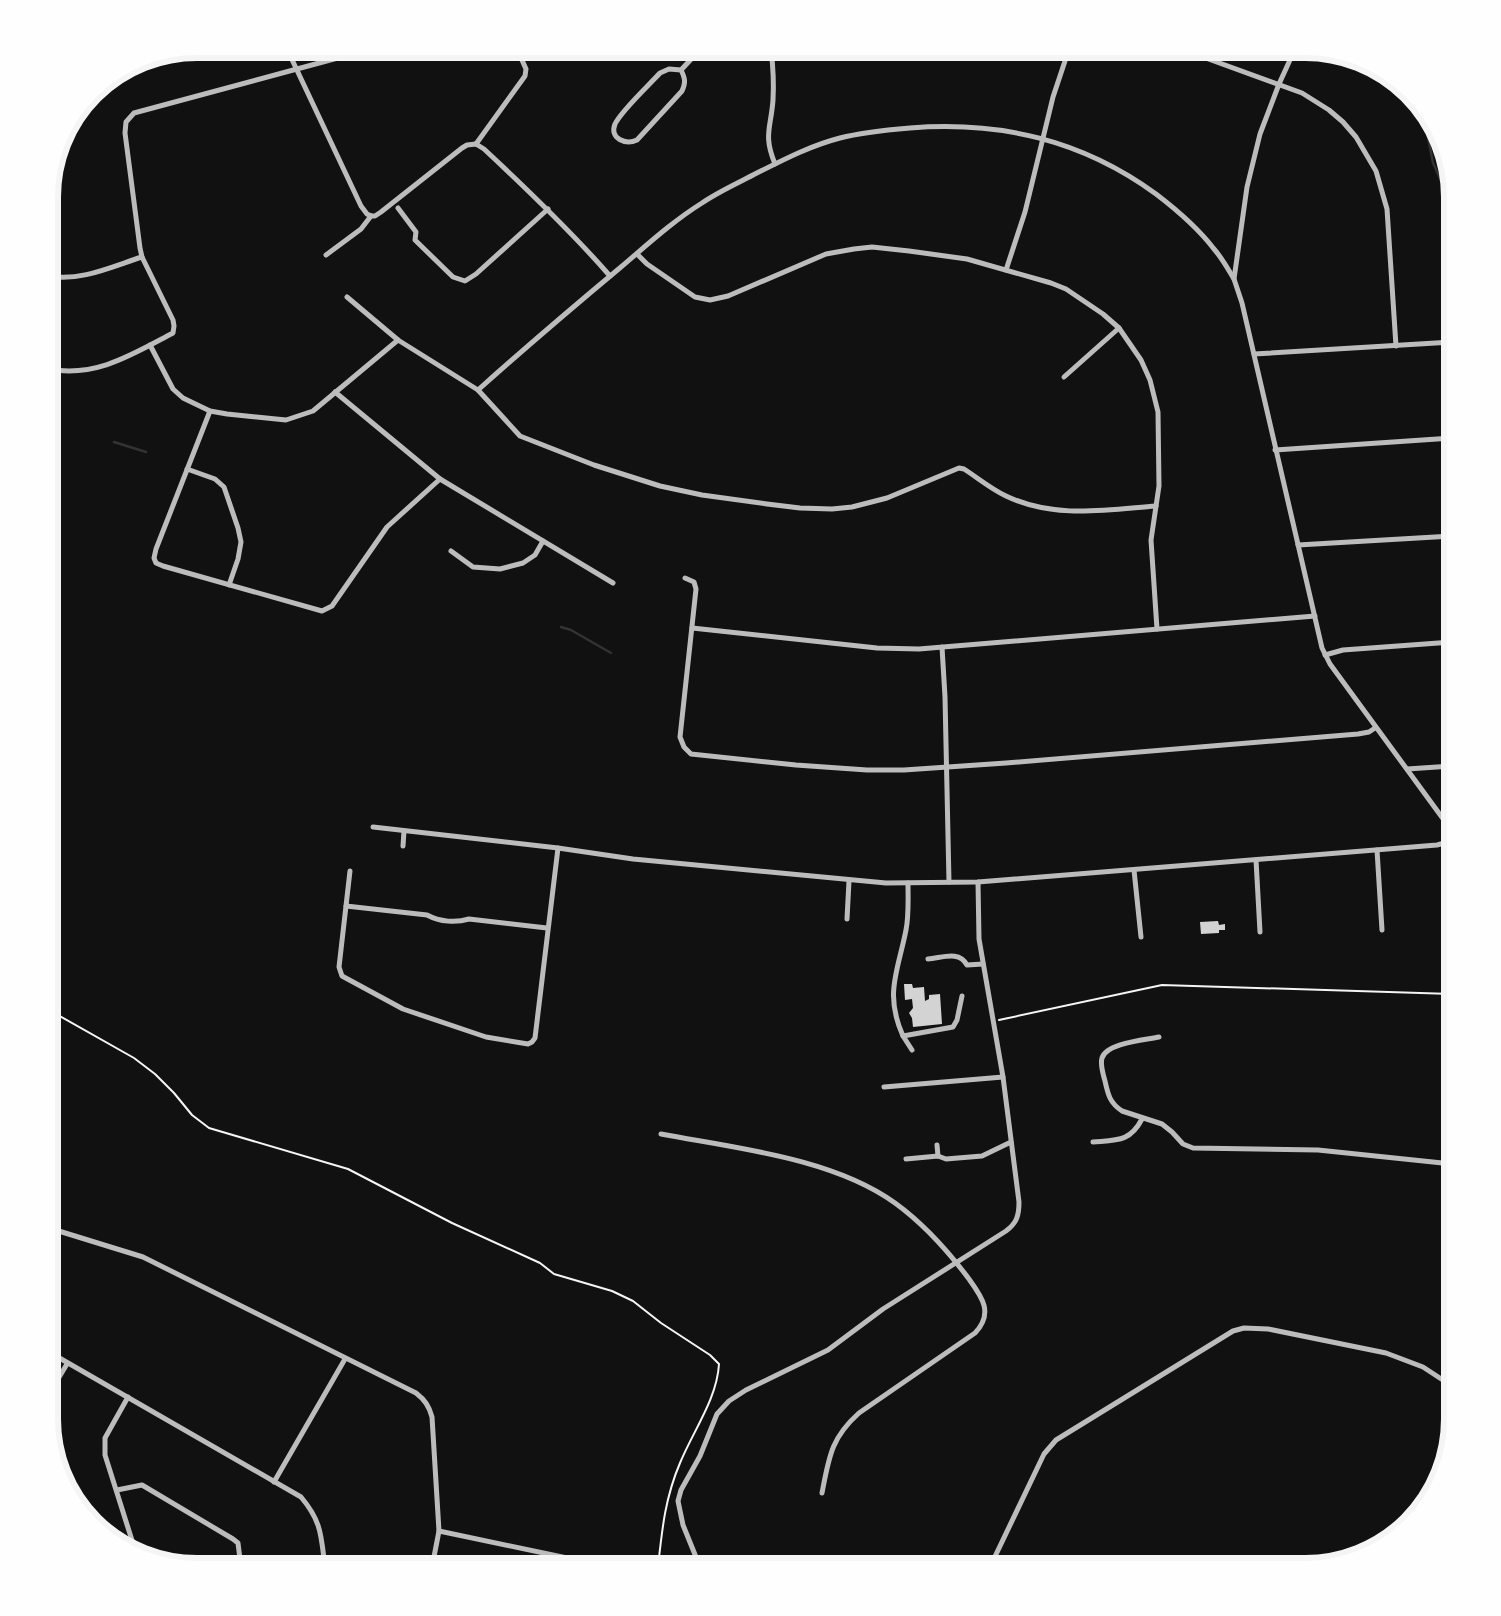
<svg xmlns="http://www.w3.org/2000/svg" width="1501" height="1616" font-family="Ubuntu,sans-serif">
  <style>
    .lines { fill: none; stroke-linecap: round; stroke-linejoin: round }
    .stream { stroke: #333; stroke-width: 2.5 }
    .building { fill: #d3d3d3 }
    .path { stroke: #f5f5f5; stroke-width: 2 }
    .minor { stroke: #bcbcbc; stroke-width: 5 }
    .rim { fill: none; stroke: #f5f5f5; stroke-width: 6 }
  </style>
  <rect width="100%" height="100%" fill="#111"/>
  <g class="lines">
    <!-- stream -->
    <g class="stream">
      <path d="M1405,93L1427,132L1433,163L1452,205"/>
      <path d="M1452,250L1451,255L1452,256"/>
      <path d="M49,435L59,436"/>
      <path d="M114,442L146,452"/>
      <path d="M561,627L571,630L611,653"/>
    </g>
  </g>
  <!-- building -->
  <g class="building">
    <path d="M1218,921L1219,925L1225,924V930H1219V933L1201,934L1200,922Z"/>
    <path d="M904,984H912L913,988L924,987L925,1001L929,999V995L940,994L942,1024L913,1027L912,1018L909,1013L913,1008L912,999L905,1000Z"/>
  </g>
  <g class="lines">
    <!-- path -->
    <g class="path">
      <path d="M49,1010L134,1058L155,1074L174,1093L192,1115L209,1128L348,1169L452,1223L540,1263L554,1274L612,1291L633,1301L661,1323L710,1355L719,1364C717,1399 693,1431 680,1463C665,1498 662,1530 658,1567"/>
      <path d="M999,1020L1162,985L1452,994"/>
    </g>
    <!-- minor -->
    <g class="minor">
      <path d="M287,49L361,206L367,214L371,216"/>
      <path d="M771,49C773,66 774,83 773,100C771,128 763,135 775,164"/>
      <path d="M1181,49L1302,93L1329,110L1343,122L1356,137L1376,171L1387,209L1396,346"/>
      <path d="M1295,49L1279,84L1260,134L1247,187L1234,279L1242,303L1322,648L1330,664L1452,831"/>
      <path d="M669,69L681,70C685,78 686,82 682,91L637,140C626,145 609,139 615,124C621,111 649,85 660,73Z"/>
      <path d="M681,70L695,55L698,49"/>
      <path d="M476,144L484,149C528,190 571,231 610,276"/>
      <path d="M476,144L525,76L526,69L517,49"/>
      <path d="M398,208L416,232L415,240L453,277L465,281L476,274L548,209"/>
      <path d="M371,216H375L381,212L462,148L467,145L476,144"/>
      <path d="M637,254L647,264L695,297L710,300L728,296L826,254L854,249L872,247L909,251L967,259L1051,283L1066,289L1103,314L1119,328L1141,360L1150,380L1158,412L1159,486L1151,540L1157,629"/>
      <path d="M326,255L361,229L371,216"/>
      <path d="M1006,270L1025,212L1053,97L1069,49"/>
      <path d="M49,276C80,282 113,266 142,257"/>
      <path d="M347,297L398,340L478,390L520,436L594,465L660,486L702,495L767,504L800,508L832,509L852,507L887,498L959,468L964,469C978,478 991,489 1006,496C1054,519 1105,510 1156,506"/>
      <path d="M150,345L173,389L183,398L210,411L227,414L286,420L313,411L398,340"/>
      <path d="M1254,354L1452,342"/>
      <path d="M49,369C96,378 133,354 173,333L174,326L173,320L142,257L140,248L125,133L126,122L134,113L371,49"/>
      <path d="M1064,377L1119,328"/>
      <path d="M478,390C525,348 573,307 621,267C647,245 673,221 702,203C718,192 736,184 753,175C781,161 809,146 840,138C863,132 886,130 910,128C1001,121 1082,140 1156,194C1177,210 1198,228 1214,249C1222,258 1228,269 1234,279"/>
      <path d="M335,392L440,479L613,583"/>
      <path d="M210,411L156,549L154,558L156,563L163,566L322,611L332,606L387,527L440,479"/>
      <path d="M1275,450L1452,438"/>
      <path d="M187,469L215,479L224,487L238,528L241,542L238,559L229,585"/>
      <path d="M1298,545L1452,536"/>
      <path d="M451,551L473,567L500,569L523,563L535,555L543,541"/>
      <path d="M685,578L694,582L696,589L680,737L684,747L691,754L796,765L867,770H904L1006,763L1358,734L1369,732L1375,728"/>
      <path d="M692,628L877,648L919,649L1315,616"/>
      <path d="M942,647L945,697L949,882"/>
      <path d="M1325,655L1343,650L1452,642"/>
      <path d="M1407,769L1452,766"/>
      <path d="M373,827L558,848L633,859L886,883L978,882L1437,845L1452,841"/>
      <path d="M403,846L404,831"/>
      <path d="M1377,850L1382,930"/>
      <path d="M1256,860L1260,932"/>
      <path d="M1134,870L1141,937"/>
      <path d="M350,871L339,967L342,976L403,1009L486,1037L528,1044L532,1042L535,1038L558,848"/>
      <path d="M908,883C908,898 909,915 906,930C898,971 884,994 903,1036L953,1027L957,1020L962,996"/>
      <path d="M346,906L427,915C440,922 456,923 469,919L547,928"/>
      <path d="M847,919L849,881"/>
      <path d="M928,959C942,958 959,950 967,965L983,964"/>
      <path d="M903,1036L912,1050"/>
      <path d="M1159,1037C1145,1040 1106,1043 1102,1058C1100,1065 1103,1074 1105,1081C1108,1095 1110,1103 1122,1111L1162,1124L1172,1132L1183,1144L1193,1148L1318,1150L1452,1164"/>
      <path d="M884,1087L1003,1077"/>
      <path d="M661,1134C735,1148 833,1158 895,1203C924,1224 948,1251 969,1279C982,1297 994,1313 975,1333L859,1413C831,1438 829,1457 822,1493"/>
      <path d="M1093,1142C1117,1140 1130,1142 1142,1119"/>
      <path d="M937,1145L938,1156"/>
      <path d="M906,1159L938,1156L946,1159L982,1156L1011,1142"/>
      <path d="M49,1228L143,1257L416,1393C425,1400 429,1406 432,1417L439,1531L432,1567"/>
      <path d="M49,1352L301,1497C322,1522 321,1536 325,1567"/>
      <path d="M49,1394L67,1364"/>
      <path d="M128,1397L105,1438V1455L136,1553"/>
      <path d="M274,1482L345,1359"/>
      <path d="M117,1490L142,1485L233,1539L238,1543L241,1567"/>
      <path d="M439,1531L610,1567"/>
      <path d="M276,1567L324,1561"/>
      <path d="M691,1567L700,1565"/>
      <path d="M700,1567L683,1525L678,1501L681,1490L700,1456L717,1414L729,1401L746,1390L828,1350L883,1309L1006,1231C1017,1223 1019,1215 1019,1202L1003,1077L979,939L978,882"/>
      <path d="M990,1567L1044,1454L1056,1440L1233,1331L1244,1328L1268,1329L1386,1353L1423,1367L1452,1386"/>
    </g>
  </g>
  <!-- crop -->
  <path d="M0 0H1501V1616H0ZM197 58H1305A139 139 0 0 1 1444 197V1419A139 139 0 0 1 1305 1558H197A139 139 0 0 1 58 1419V197A139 139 0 0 1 197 58Z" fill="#fefefe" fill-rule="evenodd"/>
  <path class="rim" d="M197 58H1305A139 139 0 0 1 1444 197V1419A139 139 0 0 1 1305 1558H197A139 139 0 0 1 58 1419V197A139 139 0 0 1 197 58Z"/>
</svg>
